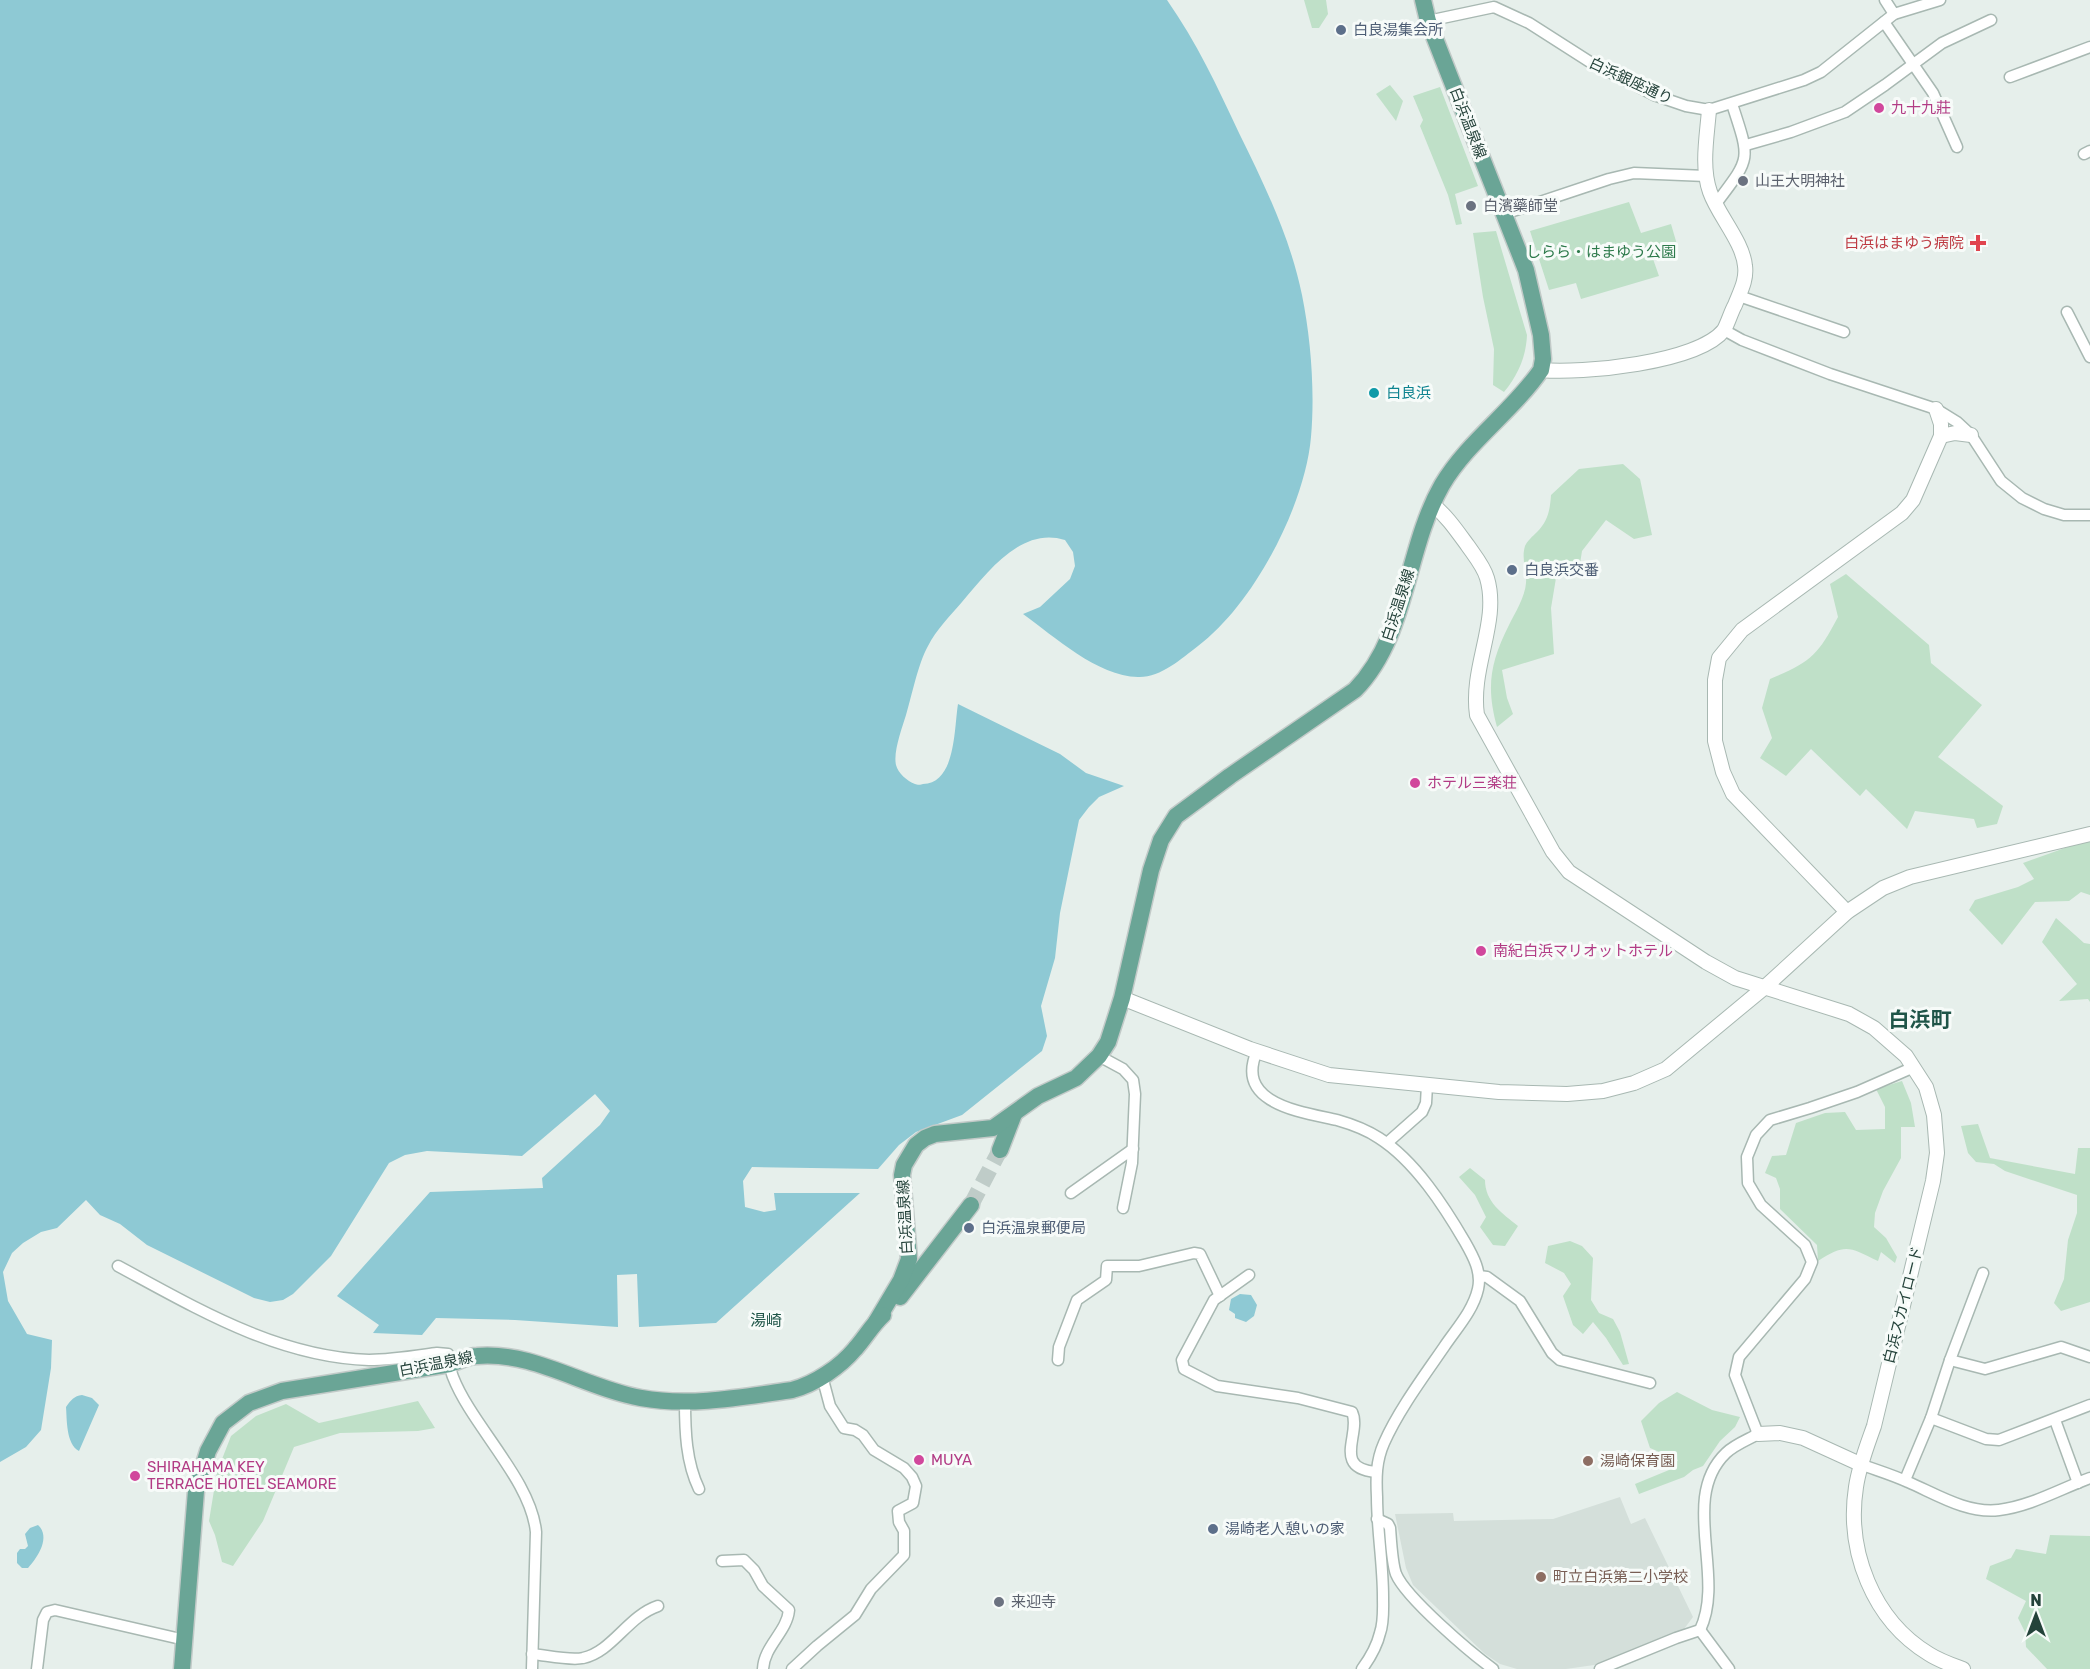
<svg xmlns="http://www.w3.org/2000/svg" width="2090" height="1669" font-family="Rubik,'Noto Sans JP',sans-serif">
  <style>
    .built { fill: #d4dfda }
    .green { fill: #bfe0c8 }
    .water { fill: #8ec9d4 }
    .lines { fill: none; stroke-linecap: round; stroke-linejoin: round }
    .primary-tunnel { stroke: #bfccc8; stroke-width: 16; stroke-dasharray: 16 8; stroke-linecap: butt }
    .minor-casing { stroke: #a8b8b2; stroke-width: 13 }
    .tertiary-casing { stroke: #a8b8b2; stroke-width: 16 }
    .primary-casing { stroke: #c2cac8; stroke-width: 19 }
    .minor { stroke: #fff; stroke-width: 10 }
    .tertiary { stroke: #fff; stroke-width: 14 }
    .primary { stroke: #6aa596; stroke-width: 16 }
    .service-dot { fill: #5c6f8a; stroke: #f7fbf9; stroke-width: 2 }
    .hotel-dot { fill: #d1479c; stroke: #f7fbf9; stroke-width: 2 }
    .worship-dot { fill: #6b7280; stroke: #f7fbf9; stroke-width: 2 }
    .health-dot { fill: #e0444e; stroke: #f7fbf9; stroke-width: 2 }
    .culture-dot { fill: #0f9aa8; stroke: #f7fbf9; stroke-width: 2 }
    .education-dot { fill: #8d6e63; stroke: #f7fbf9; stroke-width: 2 }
    .labels { text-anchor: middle; stroke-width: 6; stroke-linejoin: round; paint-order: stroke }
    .service-label { font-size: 15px; fill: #4e5e75; stroke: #f7fbf9; text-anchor: start }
    .street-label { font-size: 15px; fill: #24423a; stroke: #f7fbf9 }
    .hotel-label { font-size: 15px; fill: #b23c85; stroke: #f7fbf9; text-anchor: start }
    .worship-label { font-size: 15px; fill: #5b616d; stroke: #f7fbf9; text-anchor: start }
    .health-label { font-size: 15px; fill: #be3a42; stroke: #f7fbf9; text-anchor: end }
    .park-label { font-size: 15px; fill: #2d7a4b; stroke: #f7fbf9 }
    .culture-label { font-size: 15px; fill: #0d838f; stroke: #f7fbf9; text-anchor: start }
    .education-label { font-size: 15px; fill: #785e54; stroke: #f7fbf9; text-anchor: start }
    .neighbourhood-label { font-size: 16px; fill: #1f5548; stroke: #f7fbf9 }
    .district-label { font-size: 21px; font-weight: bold; fill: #1f5548; stroke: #f7fbf9 }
  </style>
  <rect width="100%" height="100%" fill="#e6efeb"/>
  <!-- built -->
  <path class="built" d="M1620,1497L1631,1524L1645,1518L1693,1617L1684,1629L1621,1657L1601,1664L1566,1669H1517L1500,1664L1485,1654L1413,1585L1406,1568L1395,1514L1453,1513L1454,1521L1553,1519Z"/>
  <!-- green -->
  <g class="green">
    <path d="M1304,0H1326L1328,14L1319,28H1312Z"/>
    <path d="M1390,85L1403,101L1396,121L1376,94Z"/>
    <path d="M1440,87L1478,186L1455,194L1462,224L1456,225L1448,195L1420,126L1423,120L1413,96Z"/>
    <path d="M1629,202L1641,233L1671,224L1678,248L1652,256L1659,276L1581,299L1576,283L1549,290L1530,231Z"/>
    <path d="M1496,231L1527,335C1526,357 1518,375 1504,392L1493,385L1494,349L1483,297L1473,233Z"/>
    <path d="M1623,464L1640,479L1652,535L1634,539L1606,520L1582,551L1579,570L1556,578L1551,608L1554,654L1502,670L1507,698L1513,714L1497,727C1486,687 1490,663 1509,625C1515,613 1525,597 1526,583C1527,570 1521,559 1525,546C1527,541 1533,536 1537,532C1548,521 1550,510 1551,495L1579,469Z"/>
    <path d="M1846,574L1929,645L1931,663L1982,705L1938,757L2003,806L1997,824L1977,828L1974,819L1915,811L1907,829L1866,789L1860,796L1811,749L1786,776L1760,758L1772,738L1762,708L1770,679C1810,662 1817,657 1838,617L1830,584Z"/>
    <path d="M2090,839V895L2081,892L2069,901L2035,902L2002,945L1969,910L1975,900L2018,887L2034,879L2023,863Z"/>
    <path d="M2056,918L2084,943L2090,944V1002L2088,999L2059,1001L2077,984L2042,942Z"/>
    <path d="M1902,1081L1911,1103L1915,1127H1901V1158L1883,1191L1875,1213L1874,1227L1886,1238L1897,1257L1895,1263L1881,1252L1878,1261C1849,1247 1846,1243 1818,1261L1817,1245L1780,1209V1189L1776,1178L1765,1173L1772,1156L1786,1155L1796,1123L1825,1113L1845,1112L1856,1130L1885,1129V1107L1876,1089Z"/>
    <path d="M1978,1124L1990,1158L2075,1174L2078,1148H2090V1302L2061,1311L2054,1303L2064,1279L2068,1240L2077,1213V1195L2005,1171L1994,1164L1976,1162L1968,1153L1961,1126Z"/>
    <path d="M1470,1168L1485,1180C1485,1202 1502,1213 1518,1226L1505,1246L1493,1245L1480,1227L1486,1217L1475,1195L1459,1177Z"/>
    <path d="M1570,1241L1582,1246L1593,1258L1591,1300L1599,1313L1613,1319L1620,1332L1629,1364L1623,1365L1606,1338L1593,1322L1583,1334L1573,1325L1563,1296L1571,1284L1564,1273L1545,1263L1548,1246Z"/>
    <path d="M1677,1392L1712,1410L1740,1417L1735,1427L1720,1441L1703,1466L1693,1470L1684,1477L1639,1494L1635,1484L1669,1470L1678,1460L1650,1448L1641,1421L1659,1403Z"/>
    <path d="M418,1401L435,1428L418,1431L340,1433L294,1447L263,1521L233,1566L222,1562L215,1535L209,1521L217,1472L231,1436L256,1416L286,1404L319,1423Z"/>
    <path d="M2050,1535L2090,1536V1669H2047L2026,1647L2025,1632L2018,1618L2026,1601L1986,1579L1990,1566L2011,1558L2016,1549L2046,1554Z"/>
  </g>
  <!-- water -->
  <g class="water">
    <path d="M0,0H1167C1197,43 1217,86 1239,133C1265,186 1290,237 1302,295C1311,339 1315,392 1311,437C1305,506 1253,605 1198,646C1181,659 1160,678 1138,677C1097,676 1055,637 1023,614L1040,607L1070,579L1075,566L1073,552L1065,540C1021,526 987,573 962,602C950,616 936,630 928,646C918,664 912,695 906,715C902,728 893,752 896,765C898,773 907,781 915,784C917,785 921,785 923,784C956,783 954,729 958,704L1060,754L1086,773L1124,786L1099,797L1089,807L1079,820L1060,913L1055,958L1041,1006L1047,1036L1042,1051L962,1115L916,1132L899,1145L878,1169L752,1167L743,1181L745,1207L764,1212L776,1210L774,1193H860L716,1323L639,1327L637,1274L617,1275L618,1327L515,1320L436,1318L422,1335L373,1333L379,1325L337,1296L430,1192L543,1188L542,1178L600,1125L610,1111L595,1094L522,1156L427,1151L405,1155L389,1163L331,1256L293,1294L283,1300L270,1302L254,1298L147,1245L120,1224L100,1215L86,1200L57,1228L41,1232L23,1243L12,1253L3,1272L8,1301L27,1334L52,1340L51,1368L41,1430L26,1447L0,1462Z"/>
    <path d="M1240,1294L1251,1295L1257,1305L1254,1316L1246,1322L1235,1318V1314L1229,1310L1231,1299Z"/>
    <path d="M82,1395L92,1398L99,1405L79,1451C66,1444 67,1420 66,1407C71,1400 74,1396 82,1395Z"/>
    <path d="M38,1525C51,1537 38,1557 28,1568H22L17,1563V1553L20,1549H25L28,1546L25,1534L30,1528Z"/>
  </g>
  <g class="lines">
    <!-- primary-tunnel -->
    <path class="primary-tunnel" d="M971,1205L1000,1150"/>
    <!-- minor casing -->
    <g class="minor-casing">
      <g id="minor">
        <path d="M1885,0L1894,14"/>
        <path d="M1428,21L1494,7L1529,23L1590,62L1654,95L1686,106L1709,110L1804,80L1821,72L1894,14L1940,0"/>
        <path d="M1884,22L1933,93L1957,147"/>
        <path d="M2010,77L2090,47"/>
        <path d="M1746,145L1791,132L1845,112L1885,85L1942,43L1991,20"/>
        <path d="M2084,154L2090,151"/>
        <path d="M1715,205C1751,157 1751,162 1732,104"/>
        <path d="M1504,214L1609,179L1634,173L1706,176"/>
        <path d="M1739,296L1844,332"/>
        <path d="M2067,312L2090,357"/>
        <path d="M1724,330L1742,340L1830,374L1936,409L1957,422L1971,435L2001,481L2022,498L2044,509L2064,515H2090"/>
        <path d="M1257,1051C1234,1104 1302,1112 1337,1120C1351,1124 1367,1130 1379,1138C1415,1161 1444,1206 1465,1242C1473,1256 1482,1272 1478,1289C1473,1311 1456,1329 1444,1347C1424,1376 1398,1411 1384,1443C1376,1461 1376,1478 1377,1497C1377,1530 1383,1563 1383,1597C1383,1608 1384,1622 1380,1633C1377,1646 1370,1658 1362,1669"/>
        <path d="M1099,1056L1123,1069L1133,1080L1135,1094L1132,1163L1123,1208"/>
        <path d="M1387,1143L1422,1112L1426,1103L1427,1085"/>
        <path d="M1071,1193L1133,1149"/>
        <path d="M118,1266C196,1308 277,1357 369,1360C391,1360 415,1356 437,1353L448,1354C450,1362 450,1370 453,1377C472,1426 531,1480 536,1532L532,1669"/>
        <path d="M1983,1273L1950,1360L1985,1369L2061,1347L2090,1357"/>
        <path d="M1249,1275L1214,1300L1182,1360L1184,1369L1217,1386L1298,1398L1352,1412C1362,1433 1331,1468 1376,1472"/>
        <path d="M1479,1276L1487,1277L1520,1301L1552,1353L1560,1360L1650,1383"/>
        <path d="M1058,1360L1059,1347L1077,1300L1106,1280L1107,1266H1139L1194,1253L1200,1254L1220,1296"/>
        <path d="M685,1401C685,1431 686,1462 699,1489"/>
        <path d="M1931,1418L1986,1439L1999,1440L2090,1405"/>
        <path d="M2055,1420L2078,1483"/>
        <path d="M1860,1464C1876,1470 1893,1475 1908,1482C1936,1494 1967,1514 1999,1510C2031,1506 2060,1489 2090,1478"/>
        <path d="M1905,1480L1931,1418L1950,1360"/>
        <path d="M1377,1519L1388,1524L1390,1528C1391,1541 1392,1563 1396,1574C1406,1598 1471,1653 1493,1669"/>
        <path d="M722,1561L744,1560L754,1570L763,1586L789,1610C787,1632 764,1646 763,1669"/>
        <path d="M1700,1630L1729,1669"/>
        <path d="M532,1654C545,1655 570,1661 583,1658C612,1652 628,1616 658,1606"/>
        <path d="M37,1669L43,1620L47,1612L55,1610L185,1640"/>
        <path d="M792,1669L817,1646L855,1615L871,1589L904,1555V1531L899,1522L898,1511L913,1503L916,1486L912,1477L904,1468L874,1450L863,1435L855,1430L844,1428L830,1406L822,1376"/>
        <path d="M1600,1669L1676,1638L1700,1630C1726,1576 1679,1498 1726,1453C1734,1445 1747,1440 1758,1434L1735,1375L1739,1357L1805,1279L1812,1262L1805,1245L1761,1205L1748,1183L1747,1157L1756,1135L1770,1120L1810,1108L1857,1092L1914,1067"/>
      </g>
    </g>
    <!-- tertiary casing -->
    <g class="tertiary-casing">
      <g id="tertiary">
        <path d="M1541,370C1581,374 1698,363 1724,330C1728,323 1731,312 1735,305C1740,292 1747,280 1745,266C1743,242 1718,215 1710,192C1701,167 1707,136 1709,110"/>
        <path d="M1941,436L1955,433L1971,435"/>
        <path d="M1432,504C1447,516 1457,531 1468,546C1475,556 1484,567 1487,578C1500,622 1470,667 1477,715L1553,852L1569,872L1706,962L1735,978L1849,1014L1874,1028L1906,1056L1926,1087L1934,1115L1937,1153L1933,1181L1874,1426C1867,1446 1859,1466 1856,1487C1846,1551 1873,1620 1929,1654C1940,1661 1952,1665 1963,1669"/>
        <path d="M1847,912L1733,794L1723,772L1715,741V680L1719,658L1742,630L1902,513L1913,500L1941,436V424L1936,409"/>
        <path d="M1122,998L1250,1049L1329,1075L1499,1092L1567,1094L1603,1091L1634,1083L1666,1069L1765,987L1847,912L1883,888L1910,877L2090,834"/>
        <path d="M1758,1434L1780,1433L1803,1438L1860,1464"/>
      </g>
    </g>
    <!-- primary casing -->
    <g class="primary-casing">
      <g id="primary">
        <path d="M1000,1150L1014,1114"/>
        <path d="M900,1297L971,1205"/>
        <path d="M876,1322L901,1280L909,1259L902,1175L904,1165L916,1145L925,1138L935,1134L993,1128L1038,1096L1076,1078L1099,1056L1108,1042L1122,998L1151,870L1161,840L1176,816L1230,776L1355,690C1408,636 1405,550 1442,485C1468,441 1512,412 1541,370L1543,359L1541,335L1526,270L1428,21L1423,0"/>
        <path d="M182,1669L196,1491L208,1451L223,1423L249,1403L282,1391L450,1364C459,1361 468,1356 477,1356C534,1351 585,1388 641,1398C690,1407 743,1397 792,1390C815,1384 840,1367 855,1349C865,1338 872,1325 883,1315"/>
      </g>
    </g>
    <!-- minor -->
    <use href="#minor" class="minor"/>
    <!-- tertiary -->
    <use href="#tertiary" class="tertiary"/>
    <!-- primary -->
    <use href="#primary" class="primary"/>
  </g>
  <!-- markers -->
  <g class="service-dot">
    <circle cx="1341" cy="30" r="6"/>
    <circle cx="1512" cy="570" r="6"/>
    <circle cx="969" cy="1228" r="6"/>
    <circle cx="1213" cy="1529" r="6"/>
  </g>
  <g class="hotel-dot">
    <circle cx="1879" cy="108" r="6"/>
    <circle cx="1415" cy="783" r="6"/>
    <circle cx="1481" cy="951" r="6"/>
    <circle cx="919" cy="1460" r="6"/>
    <circle cx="135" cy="1476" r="6"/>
  </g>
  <g class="worship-dot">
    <circle cx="1743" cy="181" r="6"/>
    <circle cx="1471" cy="206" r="6"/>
    <circle cx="999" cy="1602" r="6"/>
  </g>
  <path class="health-dot" d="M1975 234h6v6h6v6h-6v6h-6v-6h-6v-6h6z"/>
  <circle class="culture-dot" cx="1374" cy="393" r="6"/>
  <g class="education-dot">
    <circle cx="1588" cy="1461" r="6"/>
    <circle cx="1541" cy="1577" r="6"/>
  </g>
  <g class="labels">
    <!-- service labels -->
    <g class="service-label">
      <text x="1353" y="35">白良湯集会所</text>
      <text x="1524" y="575">白良浜交番</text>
      <text x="981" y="1233">白浜温泉郵便局</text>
      <text x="1225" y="1534">湯崎老人憩いの家</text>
    </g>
    <!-- street labels -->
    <g class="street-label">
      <text transform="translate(1631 81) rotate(25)" y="5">白浜銀座通り</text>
      <text transform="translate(1468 123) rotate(69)" y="5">白浜温泉線</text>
      <text transform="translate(1398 605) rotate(-72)" y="5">白浜温泉線</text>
      <text transform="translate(905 1217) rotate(-93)" y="5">白浜温泉線</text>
      <text transform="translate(1903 1305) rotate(-76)" y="5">白浜スカイロード</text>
      <text transform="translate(436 1364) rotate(-11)" y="5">白浜温泉線</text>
    </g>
    <!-- hotel labels -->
    <g class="hotel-label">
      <text x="1891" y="113">九十九莊</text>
      <text x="1427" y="788">ホテル三楽荘</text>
      <text x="1493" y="956">南紀白浜マリオットホテル</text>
      <text x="931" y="1465">MUYA</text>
      <text x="147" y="1472">SHIRAHAMA KEY<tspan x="147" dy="17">TERRACE HOTEL SEAMORE</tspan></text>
    </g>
    <!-- worship labels -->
    <g class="worship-label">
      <text x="1755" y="186">山王大明神社</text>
      <text x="1483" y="211">白濱藥師堂</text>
      <text x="1011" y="1607">来迎寺</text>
    </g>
    <!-- health labels -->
    <g class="health-label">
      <text x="1964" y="248">白浜はまゆう病院</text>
    </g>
    <!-- park labels -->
    <g class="park-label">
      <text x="1601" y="257">しらら・はまゆう公園</text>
    </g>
    <!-- culture labels -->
    <g class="culture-label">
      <text x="1386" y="398">白良浜</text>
    </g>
    <!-- education labels -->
    <g class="education-label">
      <text x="1600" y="1466">湯崎保育園</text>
      <text x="1553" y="1582">町立白浜第二小学校</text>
    </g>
    <!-- neighbourhood labels -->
    <g class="neighbourhood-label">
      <text x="766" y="1326">湯崎</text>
    </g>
    <!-- district labels -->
    <g class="district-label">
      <text x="1920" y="1027">白浜町</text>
    </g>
  </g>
  <!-- north arrow -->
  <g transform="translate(2036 1615)" stroke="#f7fbf9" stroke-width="4.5" paint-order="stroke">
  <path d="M0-4.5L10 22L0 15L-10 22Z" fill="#24423a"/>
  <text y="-9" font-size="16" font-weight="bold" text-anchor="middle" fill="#24423a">N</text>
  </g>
</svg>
